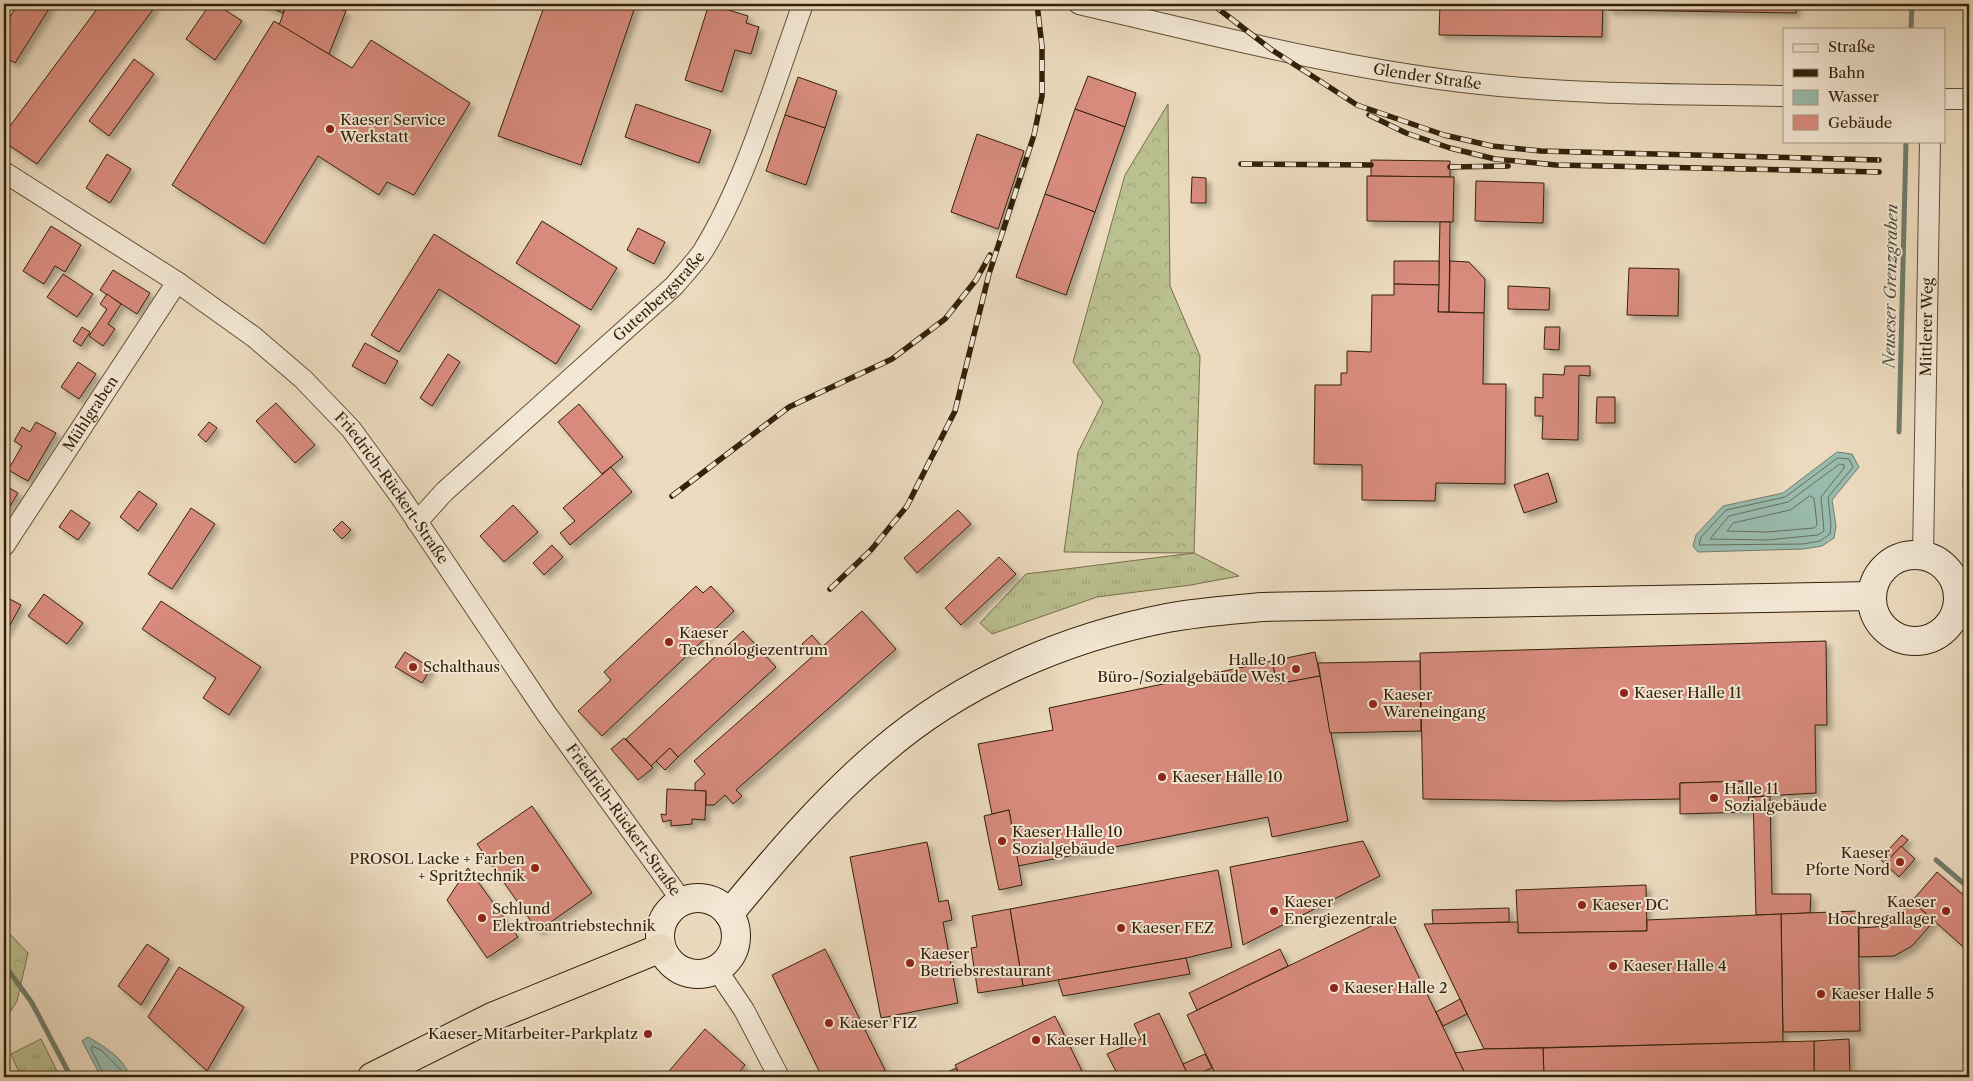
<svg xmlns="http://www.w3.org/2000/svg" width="1973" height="1081" font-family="'Libre Caslon Text',serif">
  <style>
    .grass { fill: url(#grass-tufts); stroke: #76704c }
    .forest { fill: url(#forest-crowns); stroke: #76704c }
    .water { fill: #99bbae; stroke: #707d6c }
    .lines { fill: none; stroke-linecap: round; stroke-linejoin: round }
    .shore { stroke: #666e5c; stroke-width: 1 }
    .stream { stroke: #707d6c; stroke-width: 5 }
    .building { fill: #d88b7d; stroke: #332109; filter: url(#shadow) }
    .street-casing { stroke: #615036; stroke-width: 22 }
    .secondary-casing { stroke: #332109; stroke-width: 30 }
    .highway-casing { stroke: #332109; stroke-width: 30 }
    .street { stroke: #f3e8d5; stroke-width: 20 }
    .secondary { stroke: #f3e8d5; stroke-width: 28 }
    .highway { stroke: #ecdbbf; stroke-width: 28 }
    .rail-casing { stroke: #332109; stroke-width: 5.5 }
    .rail { stroke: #f3e8d5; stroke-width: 4; stroke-dasharray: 11; stroke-linecap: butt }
    .poi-dot { fill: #8f2418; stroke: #f3e8d5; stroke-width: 2 }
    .labels { text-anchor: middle; stroke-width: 4; stroke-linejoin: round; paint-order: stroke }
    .street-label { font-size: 15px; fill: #332109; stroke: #f3e8d5 }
    .poi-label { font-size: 15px; fill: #332109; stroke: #f3e8d5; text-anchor: start }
    .water-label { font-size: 16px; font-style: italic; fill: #524f3b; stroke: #f3e8d5 }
  </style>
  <defs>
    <pattern id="grass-tufts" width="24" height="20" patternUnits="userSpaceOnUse" patternTransform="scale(1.25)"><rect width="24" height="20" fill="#bac090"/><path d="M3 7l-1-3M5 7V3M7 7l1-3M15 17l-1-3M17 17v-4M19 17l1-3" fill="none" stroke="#a0a57b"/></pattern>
    <pattern id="forest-crowns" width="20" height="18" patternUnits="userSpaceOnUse" patternTransform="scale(1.25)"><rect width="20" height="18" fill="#bac090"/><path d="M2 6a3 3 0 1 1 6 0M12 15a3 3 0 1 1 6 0" fill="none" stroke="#a0a57b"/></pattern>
    <filter id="shadow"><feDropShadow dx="4.5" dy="4.5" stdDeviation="2.5" flood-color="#0004"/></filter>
  </defs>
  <rect width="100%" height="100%" fill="#ecdbbf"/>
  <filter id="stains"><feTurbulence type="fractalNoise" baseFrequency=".004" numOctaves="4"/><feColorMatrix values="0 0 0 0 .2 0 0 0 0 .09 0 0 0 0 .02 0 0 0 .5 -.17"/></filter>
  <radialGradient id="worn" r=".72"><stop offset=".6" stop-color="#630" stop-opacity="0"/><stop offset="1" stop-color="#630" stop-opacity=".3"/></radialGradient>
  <!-- grass -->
  <g class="grass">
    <path d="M1194,553L1239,576L1191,585L1097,597L992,634L980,623L1026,574Z"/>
    <path d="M41,1039L60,1077H21L11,1054Z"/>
  </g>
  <!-- forest -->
  <g class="forest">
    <path d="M1168,104L1170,286L1200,356L1194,553L1064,552L1078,452L1103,402L1073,362L1125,175Z"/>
    <path d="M4,928L28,953L17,1001L4,1022Z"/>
  </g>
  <!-- water -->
  <g class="water">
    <path d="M1837,452L1852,454L1859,467L1832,500L1836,526L1834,538L1822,546L1804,549L1698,552L1693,546L1696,535L1723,506L1783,493Z"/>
    <path d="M88,1037C102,1045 127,1060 129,1077H101L82,1041Z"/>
  </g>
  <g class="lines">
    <!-- shore -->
    <g class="shore">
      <path d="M1838,458L1849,459L1853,467L1828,497L1831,525L1830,534L1820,541L1803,544L1699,545L1701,537L1726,510L1785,497Z"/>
      <path d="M1840,464L1844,465V468L1821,497L1824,531L1818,535L1767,540L1710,539L1729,516L1788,502Z"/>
      <path d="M1810,496L1814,498L1817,525L1814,528L1767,532L1727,531L1733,523L1790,510Z"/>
      <path d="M105,1077L91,1049L92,1046L101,1050L123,1072L124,1077"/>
    </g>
    <!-- stream -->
    <g class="stream">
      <path d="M1911,29L1912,4"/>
      <path d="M1899,432L1906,141"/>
      <path d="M1936,860L1969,888"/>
      <path d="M4,964L32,1003L71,1077"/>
    </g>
  </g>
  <!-- building -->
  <g class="building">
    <path d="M18,4H52L15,63L4,56V26Z"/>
    <path d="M89,4H149L155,7L37,164L4,142V134L97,9Z"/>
    <path d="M210,4H216L242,21L215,60L186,39Z"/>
    <path d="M261,4H287L283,13Z"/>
    <path d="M287,4H324L346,11L329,54L279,25Z"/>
    <path d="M545,4H636L581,165L498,136Z"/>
    <path d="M709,4L748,16L746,23L759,27L751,54L735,50L722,92L685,80Z"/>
    <path d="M1440,4H1603L1602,37L1439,35Z"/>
    <path d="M1608,4H1796V13L1608,10Z"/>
    <path d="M274,21L352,68L371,40L470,103L414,195L387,182L379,195L318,156L264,244L172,185Z"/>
    <path d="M134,59L154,74L109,136L89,121Z"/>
    <path d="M1088,76L1136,93L1125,127L1075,109Z"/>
    <path d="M798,77L837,91L825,128L785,115Z"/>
    <path d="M636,104L711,130L699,163L625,137Z"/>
    <path d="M1075,109L1125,127L1095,212L1045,194Z"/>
    <path d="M785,115L825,128L806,185L766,171Z"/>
    <path d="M977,134L1024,151L998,229L951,212Z"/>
    <path d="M107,154L131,169L110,203L86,188Z"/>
    <path d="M1371,160L1450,161V177L1371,176Z"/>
    <path d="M1367,176L1454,177L1453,222L1367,221Z"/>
    <path d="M1192,177L1206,178V203H1191Z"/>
    <path d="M1476,181L1544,183L1543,223L1475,221Z"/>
    <path d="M1045,194L1095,212L1066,295L1016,277Z"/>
    <path d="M542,221L617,268L591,310L516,263Z"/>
    <path d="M1440,222H1450L1449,312H1438Z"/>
    <path d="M51,226L81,245L65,272L55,266L44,284L23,271Z"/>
    <path d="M638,228L665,242L654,264L627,250Z"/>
    <path d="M434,234L580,326L556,364L439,289L399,352L371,335Z"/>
    <path d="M1394,261H1439V285L1394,284Z"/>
    <path d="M1450,261L1469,262L1485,279L1484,313L1449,312Z"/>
    <path d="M1629,268L1679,269L1678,316L1627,315Z"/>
    <path d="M113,270L150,293L137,314L100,290Z"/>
    <path d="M63,274L93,294L77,317L47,297Z"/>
    <path d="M1394,284L1439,285L1438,312L1484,313L1483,384H1506L1505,484L1436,483L1435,501L1362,500V465L1314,464L1315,385H1341V373H1347V351L1371,352L1372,295H1394Z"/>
    <path d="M1508,286L1550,288L1549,310L1508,309Z"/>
    <path d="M107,294L121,304L108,324L115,329L103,346L89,336L107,309L100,304Z"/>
    <path d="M82,327L90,332L81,346L73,341Z"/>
    <path d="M1545,327H1560L1559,350L1544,349Z"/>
    <path d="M365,343L398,361L385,384L352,366Z"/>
    <path d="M1967,343H1969V495L1963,487Z"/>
    <path d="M448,354L460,362L432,406L420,398Z"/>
    <path d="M78,362L96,374L79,399L61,387Z"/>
    <path d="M1565,366H1590V376L1579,375L1578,440L1542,439L1543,416H1535V397L1543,398V374L1564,375Z"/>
    <path d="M1597,397H1615V423H1596Z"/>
    <path d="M276,403L315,445L295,463L256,421Z"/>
    <path d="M579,404L623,457L602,474L558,422Z"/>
    <path d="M36,422L56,433L28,481L8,470L22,446L14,441L22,427L30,432Z"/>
    <path d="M209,422L217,428L206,442L198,435Z"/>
    <path d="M611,467L632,492L570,545L560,533L575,521L563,508Z"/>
    <path d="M1548,473L1557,502L1524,513L1514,485Z"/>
    <path d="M4,485L18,493L4,516Z"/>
    <path d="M139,491L157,504L138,531L120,517Z"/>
    <path d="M513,505L538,532L504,562L480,536Z"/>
    <path d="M191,508L215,524L172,589L148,574Z"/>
    <path d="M71,510L90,523L78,540L59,527Z"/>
    <path d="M958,510L971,524L917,573L904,558Z"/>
    <path d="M342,521L351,530L342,539L333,530Z"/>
    <path d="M552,545L563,557L544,575L533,563Z"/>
    <path d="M999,557L1016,574L961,625L945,608Z"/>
    <path d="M696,586L703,593L711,586L734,611L602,736L578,711L611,680L604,672Z"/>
    <path d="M44,594L83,623L67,644L28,616Z"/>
    <path d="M4,596L21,605L4,636Z"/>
    <path d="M161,601L261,667L229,715L203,698L216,678L142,629Z"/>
    <path d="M862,611L896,649L736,790L742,796L733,804L725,795L714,805H706V791H695V783L705,774L694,761L813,656L802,644L812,635L822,647Z"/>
    <path d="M743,631L776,667L678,757L670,748L651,766L626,739Z"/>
    <path d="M1826,641L1827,725H1815L1816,793L1748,797V781L1680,783V799L1560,801L1423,799L1420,653Z"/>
    <path d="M405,652L431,668L422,683L395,667Z"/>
    <path d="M1315,652L1320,676L1277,684L1272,661Z"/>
    <path d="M1272,661L1277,684L1320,676L1348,821L1272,837L1268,817L1018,866L1009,810L992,814L978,744L1053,730L1049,708Z"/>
    <path d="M1420,661L1421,731L1330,733L1318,663Z"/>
    <path d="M624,738L653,768L638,780L611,749Z"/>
    <path d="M670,748L678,757L665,770L656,761Z"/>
    <path d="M1748,781L1749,812L1680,814V783Z"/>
    <path d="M667,789L706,791L705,820L692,819V824L671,826V820L663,822L661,814L666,815Z"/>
    <path d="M1770,796L1772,894H1811L1810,913L1756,915L1753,797Z"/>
    <path d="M532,806L592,893L538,931L477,844Z"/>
    <path d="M1009,810L1022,885L999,890L984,816Z"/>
    <path d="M1902,835L1908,840L1885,864L1880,859Z"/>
    <path d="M1363,841L1380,876L1243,945L1230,867Z"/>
    <path d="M927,842L939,902L948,900L952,920L943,922L958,1003L881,1018L850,857Z"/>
    <path d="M1901,846L1915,859L1899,877L1885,864Z"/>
    <path d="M468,868L518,937L487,958L447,900Z"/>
    <path d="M1218,870L1232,947L1186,958L1023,986L1010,909Z"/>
    <path d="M1937,872L1969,900V952L1912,901Z"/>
    <path d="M1646,885L1647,931L1518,933L1516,890Z"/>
    <path d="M1912,901L1934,921L1912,946L1894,956L1859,957V928L1888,926Z"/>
    <path d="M1509,908V922L1433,924L1432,910Z"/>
    <path d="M1010,909L1023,986L978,993L971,948L977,947L972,916Z"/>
    <path d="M1858,911L1860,1031L1783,1032L1781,914Z"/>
    <path d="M1781,914L1783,1042L1484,1049L1424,924L1518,922V933L1647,931V920Z"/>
    <path d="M1390,917L1467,1077H1217L1187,1015Z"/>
    <path d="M147,944L169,959L141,1005L118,986Z"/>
    <path d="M825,949L885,1070L872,1077H822L772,975Z"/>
    <path d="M1280,949L1288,966L1197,1010L1189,993Z"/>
    <path d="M1186,958L1190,974L1063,996L1058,980Z"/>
    <path d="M179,967L244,1007L207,1071L148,1017Z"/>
    <path d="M1460,999L1467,1014L1443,1026L1436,1012Z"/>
    <path d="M1159,1013L1189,1077H1119L1107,1054L1141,1039L1134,1024Z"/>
    <path d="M1055,1016L1085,1077H961L955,1065Z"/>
    <path d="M705,1029L745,1065L735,1077H664Z"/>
    <path d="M1849,1039L1850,1077H1814V1041Z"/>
    <path d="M1814,1041V1077H1544L1543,1048Z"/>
    <path d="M1543,1048L1544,1077H1467L1455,1053L1484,1049Z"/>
    <path d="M1205,1054L1212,1068L1189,1077L1183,1064Z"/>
    <path d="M956,1068L961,1077H937Z"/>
  </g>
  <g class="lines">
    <!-- street casing -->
    <g class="street-casing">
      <g id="street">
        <path id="s1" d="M1079,4C1209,34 1338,68 1471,83C1575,95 1680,94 1784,96"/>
        <path d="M1944,99H1969"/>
        <path id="s2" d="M4,172L177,282L254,337L303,379L351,429L400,496L546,713L682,901"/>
        <path id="s3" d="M417,522L444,492L674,286C683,275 695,263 703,251C747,180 774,83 803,4"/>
        <path id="s4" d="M4,546L177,282"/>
        <path id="s5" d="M1923,556L1930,141"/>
        <path d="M717,970L744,1010L779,1077"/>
      </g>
    </g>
    <!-- secondary casing -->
    <g class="secondary-casing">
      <g id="secondary">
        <circle cx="1915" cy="598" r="43"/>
        <circle cx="698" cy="936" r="38"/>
        <path d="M729,914C776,857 825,799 882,751C962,682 1064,638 1167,618C1198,612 1230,610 1262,607L1872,596"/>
      </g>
    </g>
    <!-- highway casing -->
    <g class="highway-casing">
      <path id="highway" d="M372,1077L492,1017L661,948"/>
    </g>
    <!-- street -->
    <use href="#street" class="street"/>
    <!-- secondary -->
    <use href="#secondary" class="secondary"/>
    <!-- highway -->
    <use href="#highway" class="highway"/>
    <!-- rail casing -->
    <g class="rail-casing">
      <g id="rail">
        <path d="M1212,4L1272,50L1357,105L1444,135L1492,146L1541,151L1879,160"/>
        <path d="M1369,115L1406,133L1450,148L1495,159L1556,165L1879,172"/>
        <path d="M1241,164L1371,165"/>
        <path d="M1450,167L1508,166"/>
        <path d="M672,496L789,407L892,359L945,319L976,280L990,255"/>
        <path d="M830,589L871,550L907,506L955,411L989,274L1034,135L1042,96V46L1037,4"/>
      </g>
    </g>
    <!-- rail -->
    <use href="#rail" class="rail"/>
  </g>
  <!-- markers -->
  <g class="poi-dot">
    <circle cx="330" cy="129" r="5"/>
    <circle cx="669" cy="642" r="5"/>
    <circle cx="413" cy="667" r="5"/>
    <circle cx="1296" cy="669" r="5"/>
    <circle cx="1624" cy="693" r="5"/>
    <circle cx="1373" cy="704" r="5"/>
    <circle cx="1162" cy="777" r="5"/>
    <circle cx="1714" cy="798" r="5"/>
    <circle cx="1002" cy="841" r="5"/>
    <circle cx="1900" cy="862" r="5"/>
    <circle cx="535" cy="868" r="5"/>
    <circle cx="1582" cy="905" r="5"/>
    <circle cx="1274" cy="911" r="5"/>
    <circle cx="1946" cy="911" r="5"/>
    <circle cx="482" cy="918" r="5"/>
    <circle cx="1121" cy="928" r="5"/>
    <circle cx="910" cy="963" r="5"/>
    <circle cx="1613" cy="966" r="5"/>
    <circle cx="1334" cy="988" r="5"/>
    <circle cx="1821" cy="994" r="5"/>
    <circle cx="829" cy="1023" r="5"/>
    <circle cx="648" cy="1034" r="5"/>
    <circle cx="1036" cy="1040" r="5"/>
  </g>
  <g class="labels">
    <!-- street labels -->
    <g class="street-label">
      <text dy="5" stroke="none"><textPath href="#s1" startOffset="356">Glender Straße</textPath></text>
      <text dy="5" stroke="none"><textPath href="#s3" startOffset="331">Gutenbergstraße</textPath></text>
      <text dy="5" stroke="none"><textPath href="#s5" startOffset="229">Mittlerer Weg</textPath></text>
      <text dy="5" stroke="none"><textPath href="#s4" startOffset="158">Mühlgraben</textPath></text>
      <text dy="5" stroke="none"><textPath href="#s2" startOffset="505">Friedrich-Rückert-Straße</textPath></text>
      <text dy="5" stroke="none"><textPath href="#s2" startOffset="910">Friedrich-Rückert-Straße</textPath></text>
    </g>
    <!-- poi labels -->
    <g class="poi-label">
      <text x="340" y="125">Kaeser Service<tspan x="340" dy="17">Werkstatt</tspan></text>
      <text x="679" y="638">Kaeser<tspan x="679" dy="17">Technologiezentrum</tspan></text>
      <text x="1286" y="665" text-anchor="end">Halle 10<tspan x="1286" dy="17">Büro-/Sozialgebäude West</tspan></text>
      <text x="423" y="672">Schalthaus</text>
      <text x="1634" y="698">Kaeser Halle 11</text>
      <text x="1383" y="700">Kaeser<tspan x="1383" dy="17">Wareneingang</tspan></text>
      <text x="1172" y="782">Kaeser Halle 10</text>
      <text x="1724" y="794">Halle 11<tspan x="1724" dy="17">Sozialgebäude</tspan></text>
      <text x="1012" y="837">Kaeser Halle 10<tspan x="1012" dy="17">Sozialgebäude</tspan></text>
      <text x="1890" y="858" text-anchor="end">Kaeser<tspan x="1890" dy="17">Pforte Nord</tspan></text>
      <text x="525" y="864" text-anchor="end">PROSOL Lacke + Farben<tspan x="525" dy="17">+ Spritztechnik</tspan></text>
      <text x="1284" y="907">Kaeser<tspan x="1284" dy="17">Energiezentrale</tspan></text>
      <text x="1936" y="907" text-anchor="end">Kaeser<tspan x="1936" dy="17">Hochregallager</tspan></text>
      <text x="1592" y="910">Kaeser DC</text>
      <text x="492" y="914">Schlund<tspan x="492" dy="17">Elektroantriebstechnik</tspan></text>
      <text x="1131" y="933">Kaeser FEZ</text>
      <text x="920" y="959">Kaeser<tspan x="920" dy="17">Betriebsrestaurant</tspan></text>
      <text x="1623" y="971">Kaeser Halle 4</text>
      <text x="1344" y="993">Kaeser Halle 2</text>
      <text x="1831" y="999">Kaeser Halle 5</text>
      <text x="839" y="1028">Kaeser FIZ</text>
      <text x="638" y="1039" text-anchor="end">Kaeser-Mitarbeiter-Parkplatz</text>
      <text x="1046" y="1045">Kaeser Halle 1</text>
    </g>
    <!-- water labels -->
    <g class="water-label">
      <text transform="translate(1890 286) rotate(-89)" y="6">Neuseser Grenzgraben</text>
    </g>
  </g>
  <!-- margin -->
  <rect width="1973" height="1081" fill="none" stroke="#ecdbbf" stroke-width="20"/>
  <rect x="5" y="5" width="1963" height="1071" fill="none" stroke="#332109" stroke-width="2.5"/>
  <rect x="10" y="10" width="1953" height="1061" fill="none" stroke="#332109"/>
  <!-- legend -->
  <rect x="1783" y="28" width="162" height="115" fill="#f3e8d5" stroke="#a69883"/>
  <rect x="1793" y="44" width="25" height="8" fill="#f3e8d5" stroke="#a69883"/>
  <text x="1828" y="52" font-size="15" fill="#332109">Straße</text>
  <rect x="1793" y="69" width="25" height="8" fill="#332109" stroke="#a69883"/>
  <text x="1828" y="78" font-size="15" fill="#332109">Bahn</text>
  <rect x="1793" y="90" width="25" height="15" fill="#99bbae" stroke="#a69883"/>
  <text x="1828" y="102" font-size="15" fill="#332109">Wasser</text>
  <rect x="1793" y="115" width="25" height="15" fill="#d88b7d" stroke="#a69883"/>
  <text x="1828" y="128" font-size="15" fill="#332109">Gebäude</text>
  <rect width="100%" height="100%" filter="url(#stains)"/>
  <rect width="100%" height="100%" fill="url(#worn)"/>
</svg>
